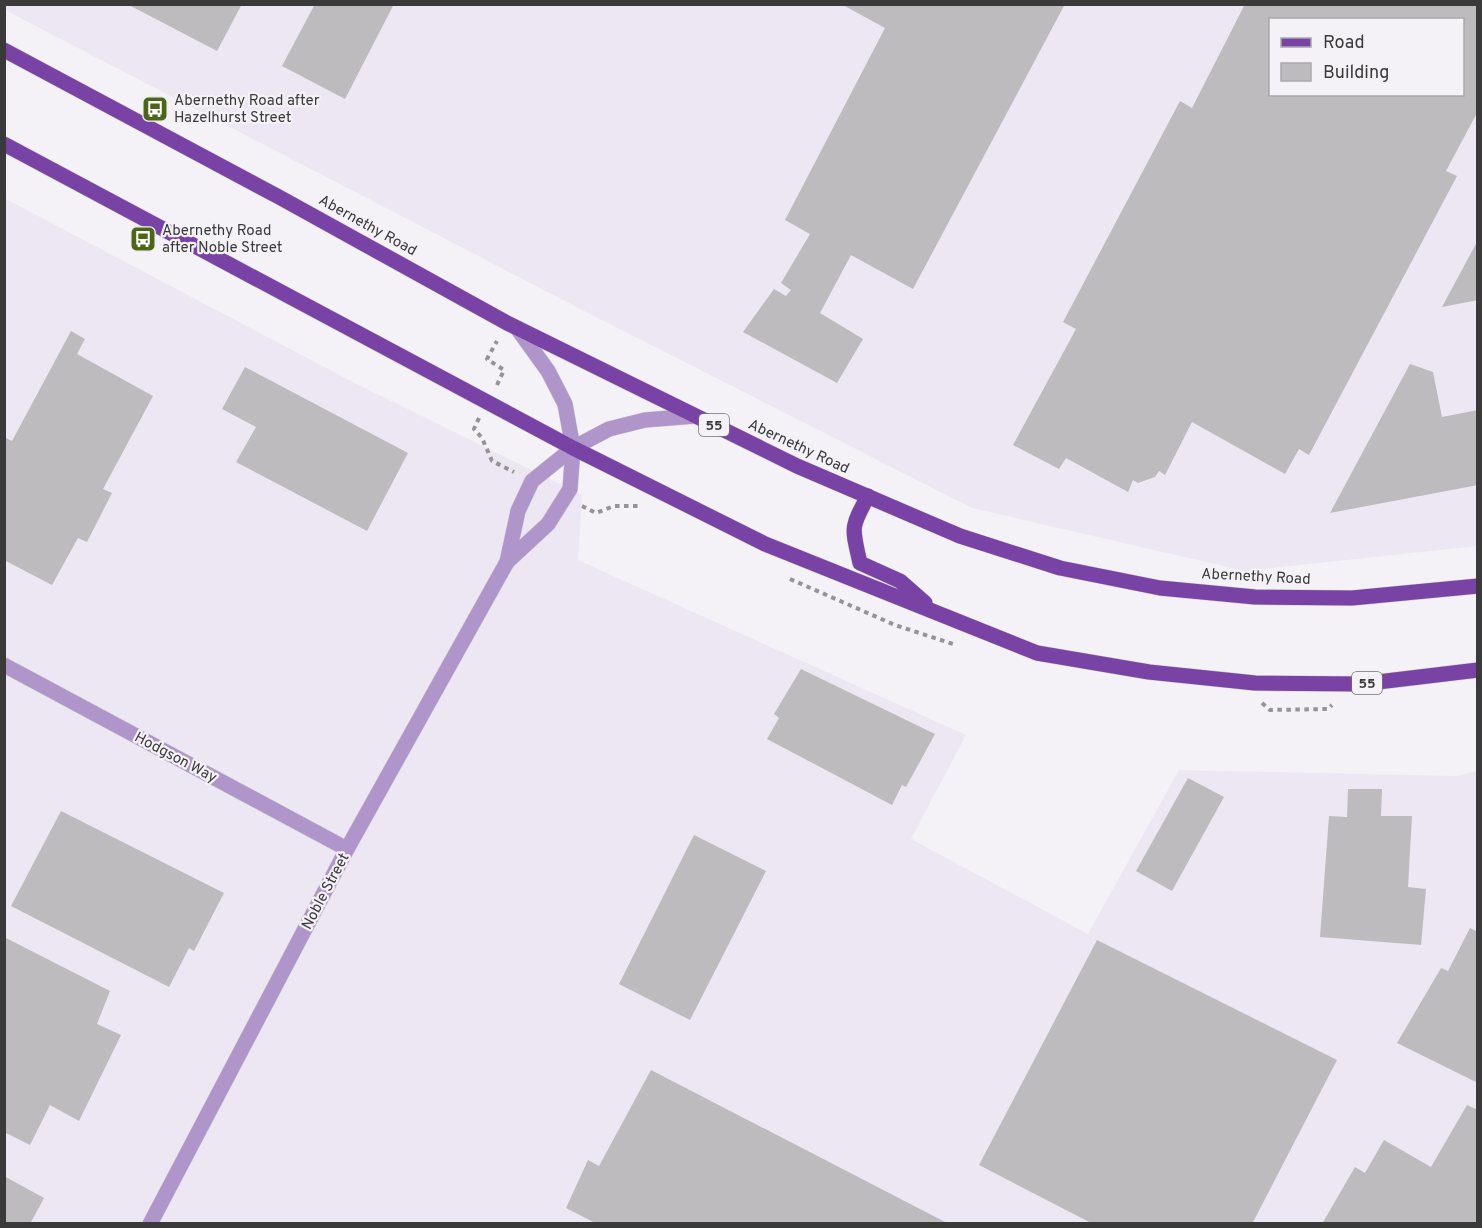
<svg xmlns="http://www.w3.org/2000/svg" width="1482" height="1228" font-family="Overpass,sans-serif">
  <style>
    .built { fill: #ece7f2; fill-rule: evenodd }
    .building { fill: #bdbbbe; fill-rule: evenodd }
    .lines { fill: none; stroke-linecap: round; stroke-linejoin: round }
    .minor-casing { stroke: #cfcdd1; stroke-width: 16 }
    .primary-casing { stroke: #cfcdd1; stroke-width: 16 }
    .path { stroke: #959396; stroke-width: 4; stroke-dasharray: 4.5 4.5; stroke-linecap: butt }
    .minor { stroke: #b095cb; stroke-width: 15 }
    .primary { stroke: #7843a4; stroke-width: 15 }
    .labels { text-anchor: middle; stroke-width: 4.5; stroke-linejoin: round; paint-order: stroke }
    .shield { fill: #f4f2f6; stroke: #727173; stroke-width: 1.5 }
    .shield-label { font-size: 14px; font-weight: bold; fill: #3b3a3b }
    .poi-label { font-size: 15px; fill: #3b3a3b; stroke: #f4f2f6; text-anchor: start }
    .street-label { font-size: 15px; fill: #3b3a3b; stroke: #f4f2f6 }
  </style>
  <rect width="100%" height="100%" fill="#f4f2f6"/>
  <!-- built -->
  <g class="built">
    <path d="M4,5H1477V546L1245,571L972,508L590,314L5,10ZM1270,20H1462V94H1270Z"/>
    <path d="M4,198L349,380L582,495L578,560L966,735L911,839L1088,934L1179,770L1456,776L1477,771V1223H5Z"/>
  </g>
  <!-- building -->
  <g class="building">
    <path d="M127,4H242L217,51Z"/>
    <path d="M315,4H394L345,99L282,66Z"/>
    <path d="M841,4H1065L913,289L851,255L820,313L863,339L837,383L743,332L774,289L786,296L791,290L781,283L810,234L785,220L885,28Z"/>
    <path d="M1245,4H1478V111L1446,171L1457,176L1309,455L1299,449L1285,474L1192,422L1165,475L1159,471L1155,477L1138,483L1133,480L1128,492L1066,458L1059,469L1013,445L1076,329L1063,322L1180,101L1192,108ZM1270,20H1462V94H1270Z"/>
    <path d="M1478,240V300L1442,307Z"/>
    <path d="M71,331L85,339L77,354L153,396L103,489L112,493L87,542L78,538L52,585L4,560V437L12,441Z"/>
    <path d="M1410,364L1433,372L1442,417L1478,410V485L1330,513Z"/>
    <path d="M245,367L408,453L367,531L236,462L256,427L222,409Z"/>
    <path d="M801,669L935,734L906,787L902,785L892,805L767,739L779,718L774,714Z"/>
    <path d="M1188,778L1224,797L1172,891L1136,871Z"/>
    <path d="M1348,789H1382L1381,816H1412L1408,887L1426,889L1421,945L1320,937L1329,816L1347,817Z"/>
    <path d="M61,811L224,893L194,951L189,948L169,987L11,906Z"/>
    <path d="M694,835L766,871L690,1020L619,984Z"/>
    <path d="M1470,928L1478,932V1083L1397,1043L1441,968L1448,971Z"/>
    <path d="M4,937L110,991L97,1024L121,1035L79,1121L50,1105L30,1145L4,1132Z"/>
    <path d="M1097,940L1337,1060L1252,1224H1093L979,1165Z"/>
    <path d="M651,1070L949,1224H597L566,1208L588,1160L599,1166Z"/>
    <path d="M1467,1105L1478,1110V1224H1322L1355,1167L1365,1173L1384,1140L1431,1167Z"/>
    <path d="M4,1176L44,1198L30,1224H4Z"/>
  </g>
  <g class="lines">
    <!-- minor casing -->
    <g class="minor-casing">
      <g id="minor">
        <path d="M507,562L548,524L570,489L573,448L565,404L548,371L517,328"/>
        <path d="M4,665L347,849"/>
        <path d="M150,1224L347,849L507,562L518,511L532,481L573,448L609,429L645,420L695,416"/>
      </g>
    </g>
    <!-- primary casing -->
    <g class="primary-casing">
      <g id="primary">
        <path d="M4,50L279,197L507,323L797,466L960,536L1060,568L1160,588L1255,597L1352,598L1478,586"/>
        <path d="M4,144L573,448L765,544L1037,653L1149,672L1255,683L1361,684L1478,670"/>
        <path d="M868,496C850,529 852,527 860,563L900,581L925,603"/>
      </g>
    </g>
    <!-- path -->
    <g class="path">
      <path d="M497,385L504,370L487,359L497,341"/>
      <path d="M479,418L474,429L482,438L492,461L514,472"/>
      <path d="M582,506L596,513L614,506H638"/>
      <path d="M790,579L895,625L956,645"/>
      <path d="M1262,703L1270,710L1328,709L1332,705"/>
    </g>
    <!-- minor -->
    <use href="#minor" class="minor"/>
    <!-- primary -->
    <use href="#primary" class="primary"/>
  </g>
  <!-- icons -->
  <defs>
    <g id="bus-square" transform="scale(1.35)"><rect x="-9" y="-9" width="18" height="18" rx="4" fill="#4b6617" stroke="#f4f2f6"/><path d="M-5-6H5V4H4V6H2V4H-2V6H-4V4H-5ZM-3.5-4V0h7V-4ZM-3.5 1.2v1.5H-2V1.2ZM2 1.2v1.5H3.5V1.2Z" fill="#fff"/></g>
  </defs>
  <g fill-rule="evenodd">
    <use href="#bus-square" x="155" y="109"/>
    <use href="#bus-square" x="143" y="239"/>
  </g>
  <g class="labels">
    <!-- shield labels -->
    <g class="shield">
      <rect x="699" y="414" width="30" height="22" rx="4.5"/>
      <rect x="1352" y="672" width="30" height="22" rx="4.5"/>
    </g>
    <g class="shield-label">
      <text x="714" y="430">55</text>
      <text x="1367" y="688">55</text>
    </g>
    <!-- poi labels -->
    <g class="poi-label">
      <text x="174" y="105">Abernethy Road after<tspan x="174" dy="17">Hazelhurst Street</tspan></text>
      <text x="162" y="235">Abernethy Road<tspan x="162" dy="17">after Noble Street</tspan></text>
    </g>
    <!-- street labels -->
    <g class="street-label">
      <text transform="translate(368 225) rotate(29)" y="5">Abernethy Road</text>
      <text transform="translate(799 446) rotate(25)" y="5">Abernethy Road</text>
      <text transform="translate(1256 576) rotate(3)" y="5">Abernethy Road</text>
      <text transform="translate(176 757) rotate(28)" y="5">Hodgson Way</text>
      <text transform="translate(325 891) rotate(-62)" y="5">Noble Street</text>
    </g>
  </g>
  <!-- border -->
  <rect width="1482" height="1228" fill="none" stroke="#3b3a3b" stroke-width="12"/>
  <!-- legend -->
  <rect x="1269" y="18" width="195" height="78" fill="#f4f2f6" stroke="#aaa8ab" stroke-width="1.5"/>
  <rect x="1281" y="38" width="30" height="9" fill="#7843a4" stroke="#aaa8ab" stroke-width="1.5"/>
  <text x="1323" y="48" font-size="18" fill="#3b3a3b">Road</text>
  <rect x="1281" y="63" width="30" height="18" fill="#bdbbbe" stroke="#aaa8ab" stroke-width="1.5"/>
  <text x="1323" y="78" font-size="18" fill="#3b3a3b">Building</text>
</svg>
